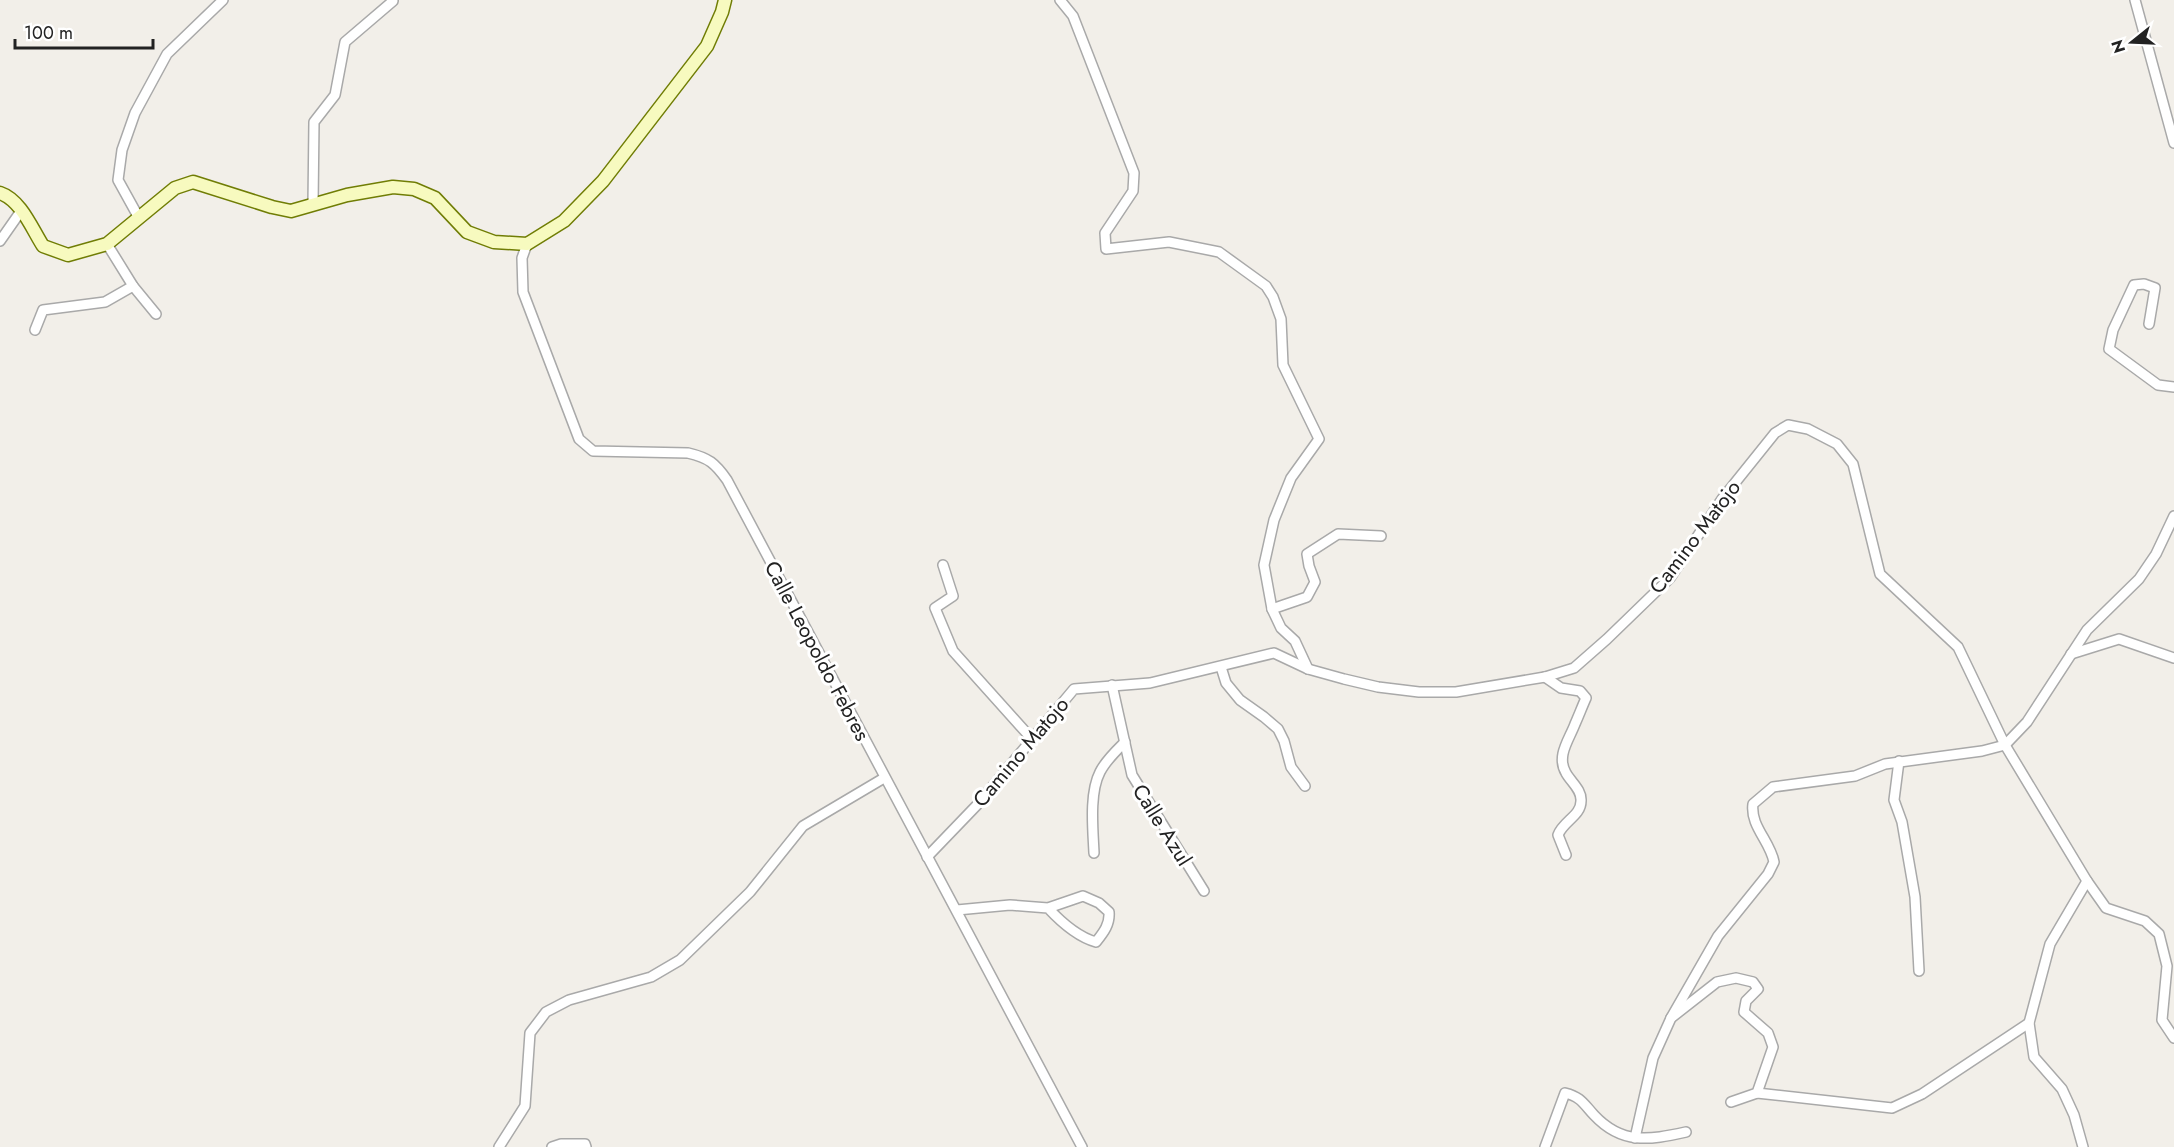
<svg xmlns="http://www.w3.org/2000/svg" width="2174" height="1147" font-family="Jost,sans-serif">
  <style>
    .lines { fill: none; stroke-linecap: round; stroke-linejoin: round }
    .street-casing { stroke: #a9a9a9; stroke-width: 12 }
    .secondary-casing { stroke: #707d05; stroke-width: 15 }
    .street { stroke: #fff; stroke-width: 9 }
    .secondary { stroke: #f7fabf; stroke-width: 12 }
    .labels { text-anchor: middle; stroke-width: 6; stroke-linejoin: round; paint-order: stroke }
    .street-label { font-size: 21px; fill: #222; stroke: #fff }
  </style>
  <rect width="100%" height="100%" fill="#f2efe9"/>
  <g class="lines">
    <!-- street casing -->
    <g class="street-casing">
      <g id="street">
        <path d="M1060,0L1073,16L1134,173L1133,191L1105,233L1106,249L1169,242L1219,252L1266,286L1273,297L1281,319L1283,365L1319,439L1291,478L1274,520L1264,565L1272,609L1281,628L1295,641L1308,669"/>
        <path d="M2135,0L2174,143"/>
        <path d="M313,204L314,122L335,95L345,42L393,1"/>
        <path d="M139,218L118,180L122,150L135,113L167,54L223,0"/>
        <path d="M0,241L21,211"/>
        <path d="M107,244L133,286L156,314"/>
        <path d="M527,244L522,258L523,292L579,439L593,451L688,453C709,458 715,463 727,480L1082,1147"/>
        <path d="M2149,324L2155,288L2144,284L2134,285L2113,330L2109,349L2158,385L2174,387"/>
        <path d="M35,330L43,310L105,302L133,286"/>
        <path d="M943,565L953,596L935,608L953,651L1032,739"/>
        <path d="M1272,609L1307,597L1315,582L1309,566L1307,554L1338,534L1381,536"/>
        <path d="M2071,654L2119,639L2174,658"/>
        <path d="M1221,667L1226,683L1240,700L1264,717L1278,729L1284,741L1291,767L1305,786"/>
        <path d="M1545,677L1561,688L1580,691L1586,698C1582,707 1579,715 1575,724C1569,740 1556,756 1566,773C1571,782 1582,790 1581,801C1581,816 1563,821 1558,835L1566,855"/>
        <path d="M1112,685L1132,775L1204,891"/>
        <path d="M1899,761L1894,800L1902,822L1915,897L1919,971"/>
        <path d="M1094,853C1093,830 1089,793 1100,772C1106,760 1116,751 1125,742"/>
        <path d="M927,857L977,805L1074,689L1150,683L1274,653L1308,669L1344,679L1378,687L1419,692H1456L1545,677L1574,668L1607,639L1670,578L1722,499L1775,433L1788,425L1808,429L1837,444L1853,464L1880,574L1958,647L2005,745L2087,881L2106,908L2145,921L2159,934L2167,966L2162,1020L2174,1038"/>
        <path d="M957,910L1010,905L1048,908L1083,896L1099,903L1109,912C1110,924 1104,932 1096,942C1078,937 1061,922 1048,908"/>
        <path d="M1671,1018L1718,936L1768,874L1774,862C1770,841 1750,826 1753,804L1773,787L1855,776L1885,764L1982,751L2005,745L2027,722L2087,630L2139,579L2156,554L2174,516"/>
        <path d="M1757,1093L1892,1108L1922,1094L2029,1023"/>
        <path d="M1635,1138L1653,1058L1671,1018L1717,982L1736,978L1753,982L1758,989L1746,1001L1744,1012L1768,1033L1773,1047L1757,1093L1731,1102"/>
        <path d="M499,1147L525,1106L530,1033L546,1012L569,1000L651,977L680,960L750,892L803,826L884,778"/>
        <path d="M552,1147L561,1144H585L586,1147"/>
        <path d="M1545,1147L1565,1093C1581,1097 1583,1103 1594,1115C1622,1145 1649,1140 1686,1132"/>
        <path d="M2083,1147L2074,1115L2062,1089L2034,1057L2029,1023L2050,944L2087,881"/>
      </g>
    </g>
    <!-- secondary casing -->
    <g class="secondary-casing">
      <path id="secondary" d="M0,193C21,200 32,229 43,246L68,255L107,244L175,188L193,182L272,207L291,211L347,195L393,187L414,189L435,198L467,232L494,242L527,244L564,221L603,181L707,46L722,12L725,0"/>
    </g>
    <!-- street -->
    <use href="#street" class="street"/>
    <!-- secondary -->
    <use href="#secondary" class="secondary"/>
  </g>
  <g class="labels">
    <!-- street labels -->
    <g class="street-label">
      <text transform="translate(1695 537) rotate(-53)" y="7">Camino Matojo</text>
      <text transform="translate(817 651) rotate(62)" y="7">Calle Leopoldo Febres</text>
      <text transform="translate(1021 752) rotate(-50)" y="7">Camino Matojo</text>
      <text transform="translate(1162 825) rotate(58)" y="7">Calle Azul</text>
    </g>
  </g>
  <!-- north arrow -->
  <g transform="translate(2132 42) rotate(252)" stroke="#ffffff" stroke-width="4.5" paint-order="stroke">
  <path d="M0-4.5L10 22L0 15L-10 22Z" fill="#222222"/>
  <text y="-9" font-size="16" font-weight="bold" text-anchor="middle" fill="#222222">N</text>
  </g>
  <!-- scale -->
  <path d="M15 39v9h138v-9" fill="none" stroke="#222222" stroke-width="3"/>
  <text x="24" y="39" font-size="18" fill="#222222" stroke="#ffffff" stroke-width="4.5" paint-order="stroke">100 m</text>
</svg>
